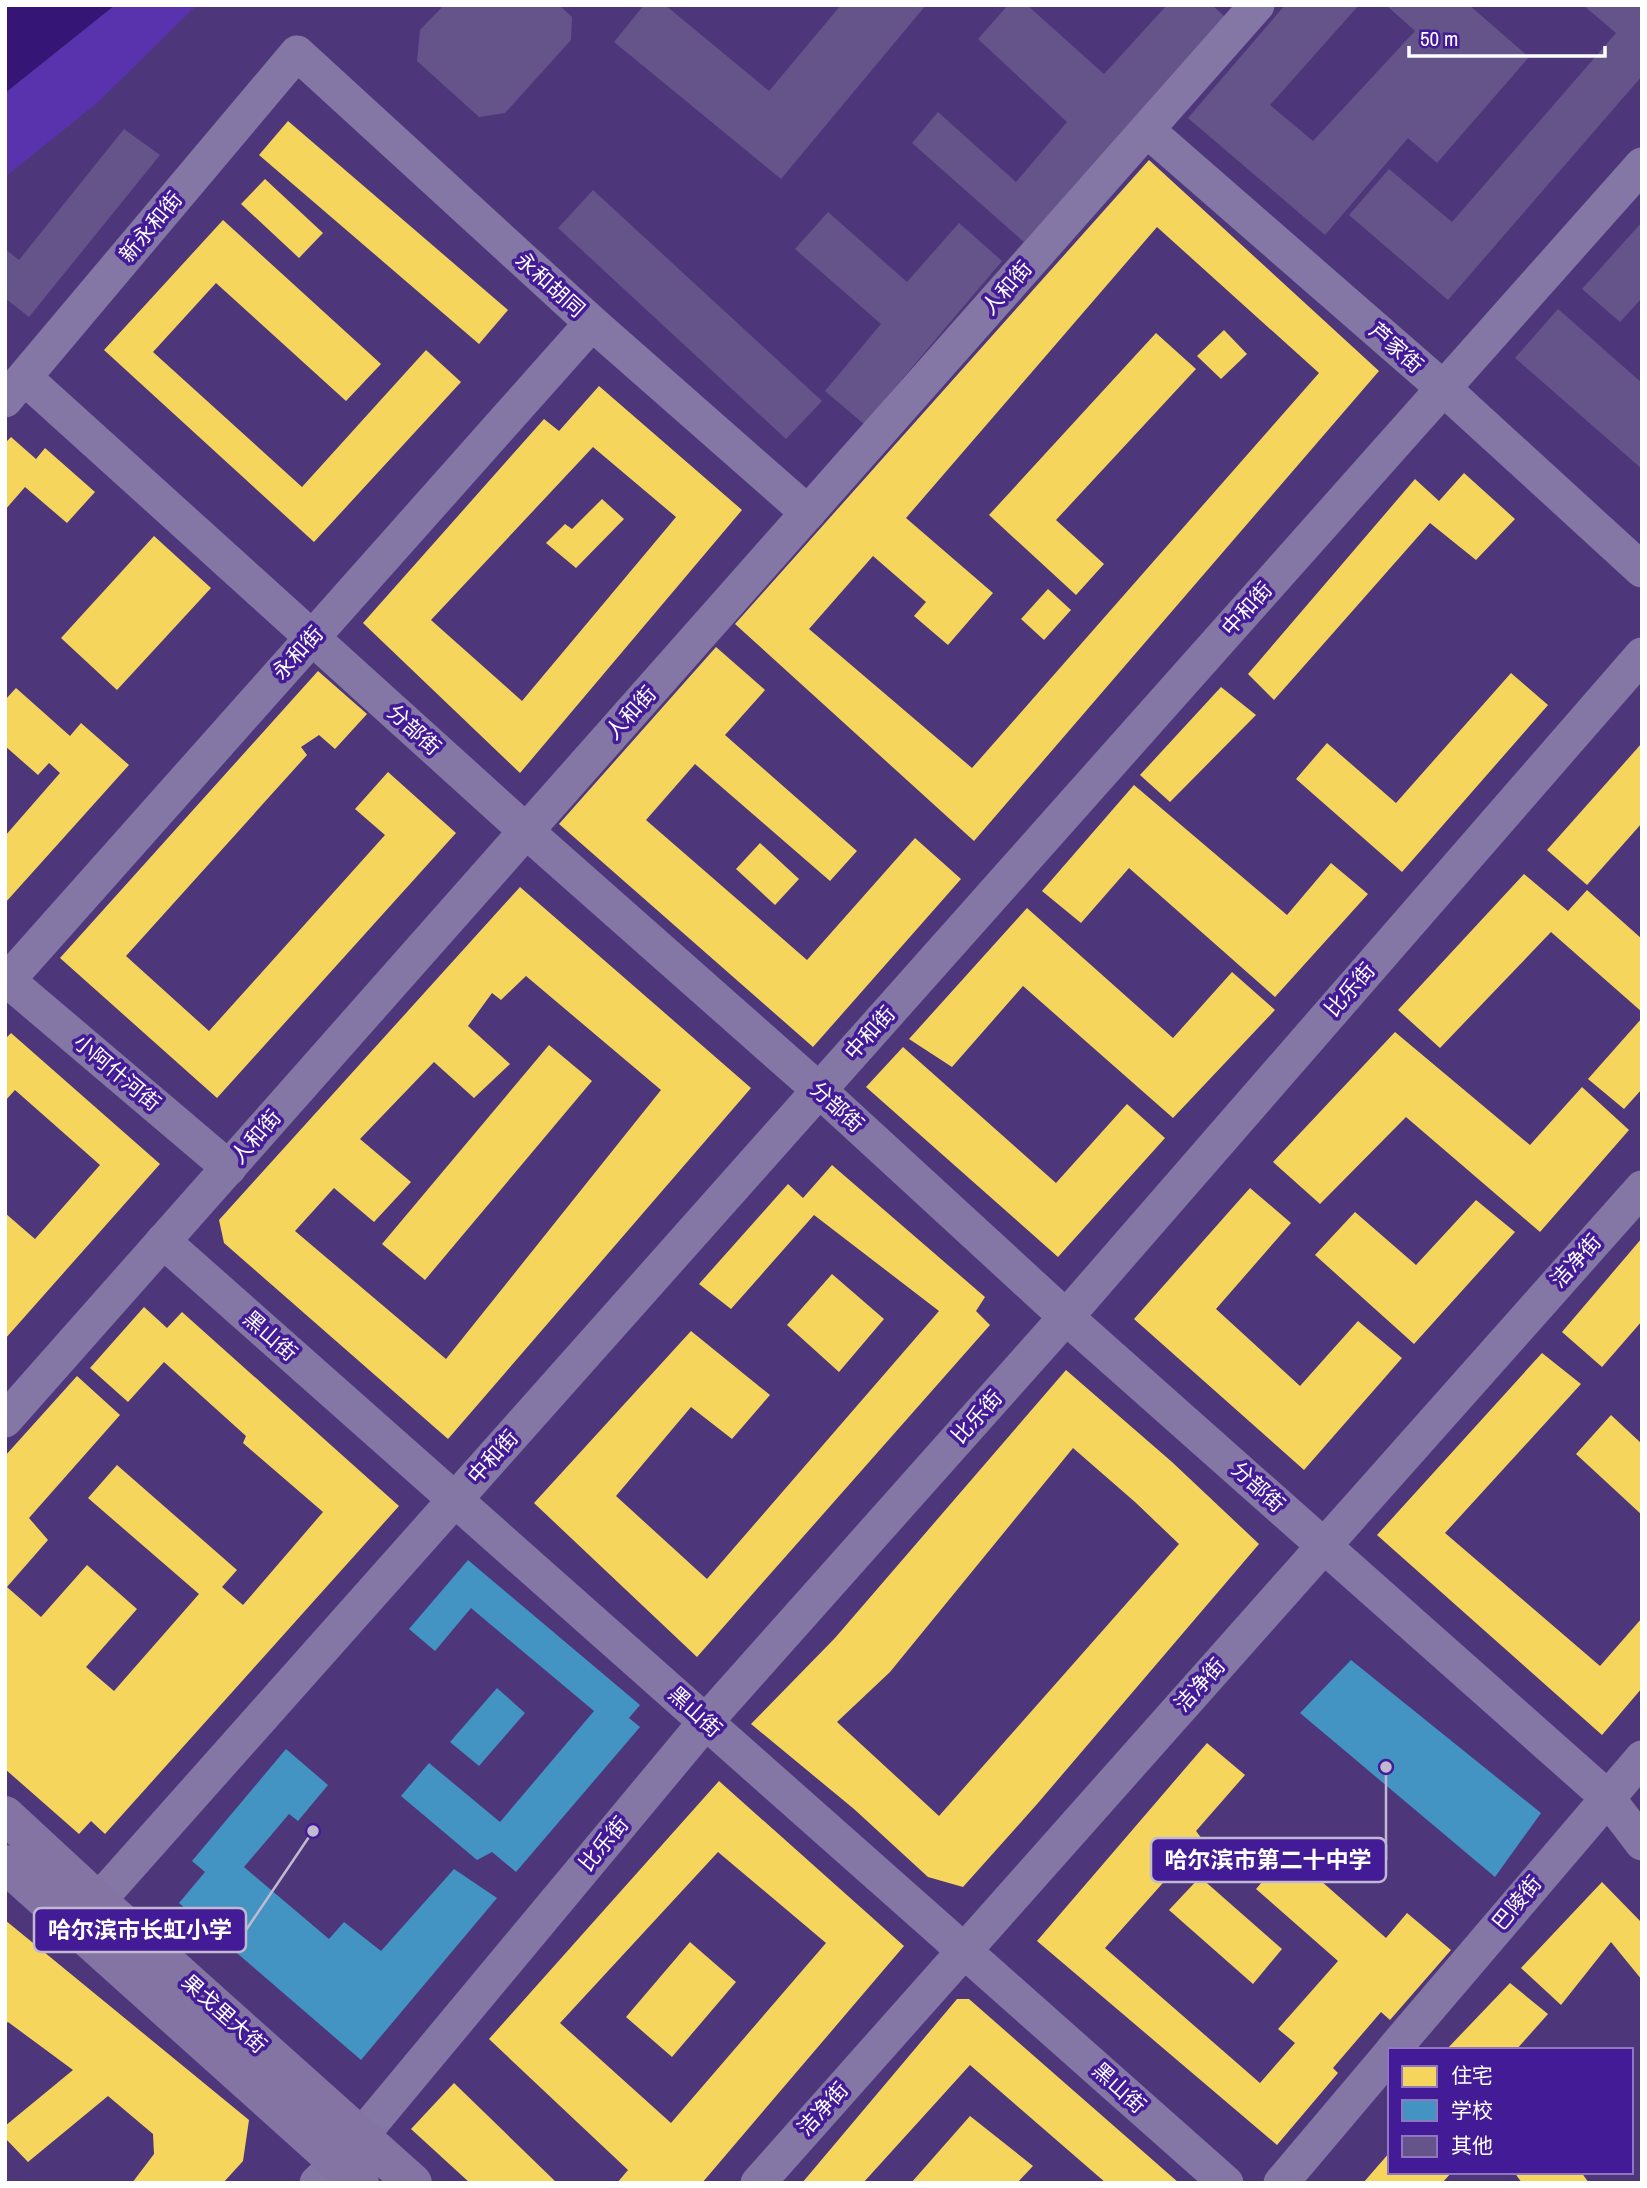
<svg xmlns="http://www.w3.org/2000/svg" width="1647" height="2188" font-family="'Archivo Narrow','Noto Sans SC',sans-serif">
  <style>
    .green { fill: #5933ad }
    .water { fill: #351575 }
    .homes { fill: #f6d55c; fill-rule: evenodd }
    .schools { fill: #4393c3 }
    .building { fill: #655489 }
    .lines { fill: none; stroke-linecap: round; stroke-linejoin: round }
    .minor { stroke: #8476a5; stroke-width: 35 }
    .major { stroke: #8474a4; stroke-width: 38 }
    .labels { text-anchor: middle; stroke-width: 7; stroke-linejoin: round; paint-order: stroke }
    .street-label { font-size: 21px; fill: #fff; stroke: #431b96 }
    .leader { fill: none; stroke: #c1b9d0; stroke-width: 2.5 }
    .callout-dot { fill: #c1b9d0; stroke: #431b96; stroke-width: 2.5 }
    .callout { fill: #431b96; stroke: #c1b9d0; stroke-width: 2.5 }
    .callout-label { font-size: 23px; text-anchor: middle; font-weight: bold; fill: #fff }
  </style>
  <rect width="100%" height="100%" fill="#4d377a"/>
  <!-- green -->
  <path class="green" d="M115,5H197L97,103L5,177V93Z"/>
  <!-- water -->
  <path class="water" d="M5,5H115L5,93Z"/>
  <!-- homes -->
  <g class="homes">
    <path d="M288,121L508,310L479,344L259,155Z"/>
    <path d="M1149,160L1379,371L974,841L735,624ZM1157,227L1319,373L972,768L809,629L873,556L926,602L914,616L948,645L993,593L906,518Z"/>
    <path d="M265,179L323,233L299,258L241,204Z"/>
    <path d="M223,220L381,364L346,401L216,283L153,352L302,487L426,350L461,382L314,542L104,350Z"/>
    <path d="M1224,330L1247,354L1221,379L1197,356Z"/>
    <path d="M1156,333L1196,369L1056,520L1104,564L1076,595L989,515Z"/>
    <path d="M599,386L742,510L520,773L363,623L544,419L559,431ZM593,447L676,517L522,701L431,620Z"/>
    <path d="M11,437L36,459L45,448L95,492L67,523L25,487L5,510V443Z"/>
    <path d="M1464,473L1515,519L1476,560L1430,523L1274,700L1248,674L1415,479L1439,501Z"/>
    <path d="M602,499L624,519L576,568L546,543L565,524L572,529Z"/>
    <path d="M154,536L211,588L117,690L61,638Z"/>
    <path d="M1048,589L1071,610L1044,640L1021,619Z"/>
    <path d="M716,647L765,690L725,735L857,851L830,881L695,764L646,820L807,960L915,838L961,879L813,1047L559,824Z"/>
    <path d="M318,671L367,714L335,749L319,735L301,747L307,755L126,956L209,1031L385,835L355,809L388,772L456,833L217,1098L60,958Z"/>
    <path d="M1511,673L1548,705L1402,872L1296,779L1327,743L1396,803Z"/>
    <path d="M1221,687L1256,715L1170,802L1140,775Z"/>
    <path d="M16,688L70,736L81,723L129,765L5,903V836L60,773L49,763L38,775L5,746V700Z"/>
    <path d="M1642,743V823L1587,885L1547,850Z"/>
    <path d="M1134,785L1287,915L1331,863L1368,894L1275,997L1129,868L1081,923L1042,891Z"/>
    <path d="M760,843L799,879L775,905L736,869Z"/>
    <path d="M1524,874L1568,911L1587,890L1642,939V1012L1551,932L1440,1048L1398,1010Z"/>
    <path d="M520,887L751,1088L448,1439L224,1243L219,1220ZM526,976L661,1090L446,1359L295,1231L334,1188L374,1222L411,1182L360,1139L434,1062L474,1098L510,1064L468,1026L492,993L501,1000Z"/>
    <path d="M1027,908L1173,1038L1232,972L1275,1010L1173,1118L1023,986L952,1067L909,1039Z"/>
    <path d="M1642,1018V1089L1624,1109L1588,1079Z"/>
    <path d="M1395,1032L1530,1145L1582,1087L1629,1130L1540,1232L1406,1117L1320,1204L1273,1162Z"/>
    <path d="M11,1033L160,1164L5,1339V1213L35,1239L100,1165L15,1090L5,1101V1039Z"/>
    <path d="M549,1045L592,1081L425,1280L382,1244Z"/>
    <path d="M903,1047L1056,1183L1127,1104L1165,1138L1058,1257L866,1087Z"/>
    <path d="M832,1165L985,1297L976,1311L990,1325L697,1657L534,1503L691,1331L770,1395L732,1439L691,1407L616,1496L707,1579L939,1311L814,1215L731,1309L699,1284L788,1184L803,1198Z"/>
    <path d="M1250,1188L1291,1223L1216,1309L1300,1386L1358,1321L1402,1358L1304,1470L1134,1319Z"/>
    <path d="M1476,1200L1515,1232L1414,1344L1315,1255L1355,1212L1416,1265Z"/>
    <path d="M1642,1238V1321L1602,1367L1562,1332Z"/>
    <path d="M832,1274L884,1319L839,1372L787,1325Z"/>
    <path d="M144,1307L167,1328L182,1312L399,1506L105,1834L91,1821L79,1834L5,1769V1456L77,1376L120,1415L29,1518L48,1540L7,1587L41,1617L87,1565L137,1609L86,1667L114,1691L199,1594L88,1498L117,1465L237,1570L222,1587L243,1605L323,1512L243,1443L246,1436L164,1362L128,1402L90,1368Z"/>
    <path d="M1542,1353L1581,1384L1445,1533L1600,1666L1642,1618V1688L1602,1735L1377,1535Z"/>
    <path d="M1066,1370L1172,1462L1259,1544L1038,1803L963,1887L928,1877L854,1809L751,1724L835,1638ZM1073,1448L1135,1502L1179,1544L939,1816L837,1722L890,1672Z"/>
    <path d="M1611,1415L1642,1444V1515L1576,1454Z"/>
    <path d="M1207,1743L1245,1775L1196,1831L1202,1839L1105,1948L1260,2083L1295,2043L1278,2029L1338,1961L1256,1889L1288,1852L1386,1938L1407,1913L1451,1950L1390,2020L1381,2012L1333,2068L1338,2073L1277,2145L1037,1941Z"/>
    <path d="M719,1781L904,1946L702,2183H617L628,2170L489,2039ZM718,1852L826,1943L671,2123L560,2023Z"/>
    <path d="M1200,1877L1282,1949L1253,1984L1169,1910Z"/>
    <path d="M1602,1882L1642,1923V1980L1611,1942L1561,2005L1521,1968Z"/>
    <path d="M5,1920L249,2120L243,2161L223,2183H132L154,2154L153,2134L108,2096L28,2162L5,2138V2126L73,2070L8,2022L5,2024Z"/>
    <path d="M690,1942L736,1982L672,2057L626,2017Z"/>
    <path d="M1510,1983L1548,2014L1516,2050H1446Z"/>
    <path d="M957,1999H969L1179,2183H1106L970,2065L863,2183H802Z"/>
    <path d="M454,2083L557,2183H470L411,2129Z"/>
    <path d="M970,2116L1033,2166L1017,2183H911Z"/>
    <path d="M1390,2152V2172H1452L1442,2183H1363Z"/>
    <path d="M1514,2172H1581L1589,2183H1522Z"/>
  </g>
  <!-- schools -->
  <g class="schools">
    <path d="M468,1560L640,1705L629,1718L640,1727L516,1872L492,1852L477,1860L401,1796L429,1763L500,1822L594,1711L471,1608L435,1651L409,1629Z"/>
    <path d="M1351,1660L1541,1813L1495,1877L1300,1713Z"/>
    <path d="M497,1688L525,1713L479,1766L450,1742Z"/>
    <path d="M286,1749L328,1785L298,1821L289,1814L244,1867L329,1939L344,1922L381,1951L454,1869L497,1898L361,2060L179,1903L205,1872L192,1861Z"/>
  </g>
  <!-- building -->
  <g class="building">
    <path d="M444,5H559L572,17L571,40L505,113L479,117L417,61L420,30Z"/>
    <path d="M644,5H665L769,91L841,5H926L781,179L614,42Z"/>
    <path d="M1008,5H1027L1104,74L1167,5H1212L1225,17L1024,242L912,143L938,112L1016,182L1067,122L978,39Z"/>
    <path d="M1285,5H1359L1270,105L1313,141L1415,31L1386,5H1469L1529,57L1437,163L1408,138L1325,235L1188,118Z"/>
    <path d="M1583,5H1642V76L1448,300L1349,215L1389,169L1452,222L1616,33Z"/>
    <path d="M124,129L160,155L29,317L5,298V249L19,260Z"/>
    <path d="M593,190L822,401L786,439L558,228Z"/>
    <path d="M828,212L907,282L959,223L1002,261L864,424L825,391L881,324L795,249Z"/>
    <path d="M1642,222V298L1620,322L1582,289Z"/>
    <path d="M1558,309L1642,383V469L1515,358Z"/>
  </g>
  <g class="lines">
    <!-- minor -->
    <g class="minor">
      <path d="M1147,130L1443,388L1642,570"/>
      <path d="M25,378L526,831L819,1090L1066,1317L1607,1797L1642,1843"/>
      <path d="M5,400L297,53L592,323L808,513"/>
      <path d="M5,978L229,1168"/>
      <path d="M5,983L592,323"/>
      <path d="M163,1241L1226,2183"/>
      <path d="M5,1420L1257,5"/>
      <path d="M98,1901L1642,165"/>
      <path d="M1393,2050L1642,1758"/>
      <path d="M317,2183L338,2163L361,2136L708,1719L1066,1317L1642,655"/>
      <path d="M758,2183L1642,1188"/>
      <path d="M1281,2183L1390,2054"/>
    </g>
    <!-- major -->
    <g class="major">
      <path d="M5,1815L98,1901L413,2183"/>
      <path d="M5,1864L360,2183"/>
    </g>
  </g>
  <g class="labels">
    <!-- street labels -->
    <g class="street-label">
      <text transform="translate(151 227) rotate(-50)" y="7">新永和街</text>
      <text transform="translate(550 285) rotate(42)" y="7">永和胡同</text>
      <text transform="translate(1007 288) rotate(-49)" y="7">人和街</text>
      <text transform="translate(1396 348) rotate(41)" y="7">芦家街</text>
      <text transform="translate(1247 609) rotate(-48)" y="7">中和街</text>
      <text transform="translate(298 653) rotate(-48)" y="7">永和街</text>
      <text transform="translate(631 713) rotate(-48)" y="7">人和街</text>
      <text transform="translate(414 730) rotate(42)" y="7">分部街</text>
      <text transform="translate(1350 990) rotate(-49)" y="7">比乐街</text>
      <text transform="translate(870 1033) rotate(-48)" y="7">中和街</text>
      <text transform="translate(117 1073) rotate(40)" y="7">小阿什河街</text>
      <text transform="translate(837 1107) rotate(42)" y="7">分部街</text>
      <text transform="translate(256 1137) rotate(-49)" y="7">人和街</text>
      <text transform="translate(1576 1261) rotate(-48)" y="7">洁净街</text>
      <text transform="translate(270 1336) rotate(41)" y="7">黑山街</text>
      <text transform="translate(977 1417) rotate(-48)" y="7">比乐街</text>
      <text transform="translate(493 1457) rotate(-48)" y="7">中和街</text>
      <text transform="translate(1258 1487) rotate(42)" y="7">分部街</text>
      <text transform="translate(1200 1685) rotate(-48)" y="7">洁净街</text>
      <text transform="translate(695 1712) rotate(42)" y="7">黑山街</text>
      <text transform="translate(604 1844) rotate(-50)" y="7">比乐街</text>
      <text transform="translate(1517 1903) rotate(-50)" y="7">巴陵街</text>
      <text transform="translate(224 2014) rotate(42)" y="7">果戈里大街</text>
      <text transform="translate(1119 2088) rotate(42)" y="7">黑山街</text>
      <text transform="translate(823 2109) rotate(-48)" y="7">洁净街</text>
    </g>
  </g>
  <!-- callouts -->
  <path class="leader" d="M1386 1767L1386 1860M313 1831L246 1930"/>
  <g class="callout-dot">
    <circle cx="1386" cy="1767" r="7"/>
    <circle cx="313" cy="1831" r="7"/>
  </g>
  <g class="callout">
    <rect x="1151" y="1838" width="235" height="44" rx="7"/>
    <rect x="34" y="1908" width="212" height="44" rx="7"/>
  </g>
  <g class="callout-label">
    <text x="1268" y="1868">哈尔滨市第二十中学</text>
    <text x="140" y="1938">哈尔滨市长虹小学</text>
  </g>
  <!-- border -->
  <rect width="1647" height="2188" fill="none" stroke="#ffffff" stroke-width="14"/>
  <!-- legend -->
  <rect x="1388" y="2048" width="245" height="126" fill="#431b96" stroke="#8e76c0" stroke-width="2"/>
  <rect x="1402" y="2066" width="35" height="21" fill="#f6d55c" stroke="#8e76c0" stroke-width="2"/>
  <text x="1451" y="2083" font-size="21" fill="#ffffff">住宅</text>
  <rect x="1402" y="2100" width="35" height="21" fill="#4393c3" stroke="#8e76c0" stroke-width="2"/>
  <text x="1451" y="2118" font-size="21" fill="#ffffff">学校</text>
  <rect x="1402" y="2136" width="35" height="21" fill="#655489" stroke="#8e76c0" stroke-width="2"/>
  <text x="1451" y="2153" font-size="21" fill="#ffffff">其他</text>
  <!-- scale -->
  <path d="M1409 46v10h196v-10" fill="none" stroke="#ffffff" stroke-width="3.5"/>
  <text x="1420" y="46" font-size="21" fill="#ffffff" stroke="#431b96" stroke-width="5" paint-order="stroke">50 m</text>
</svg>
